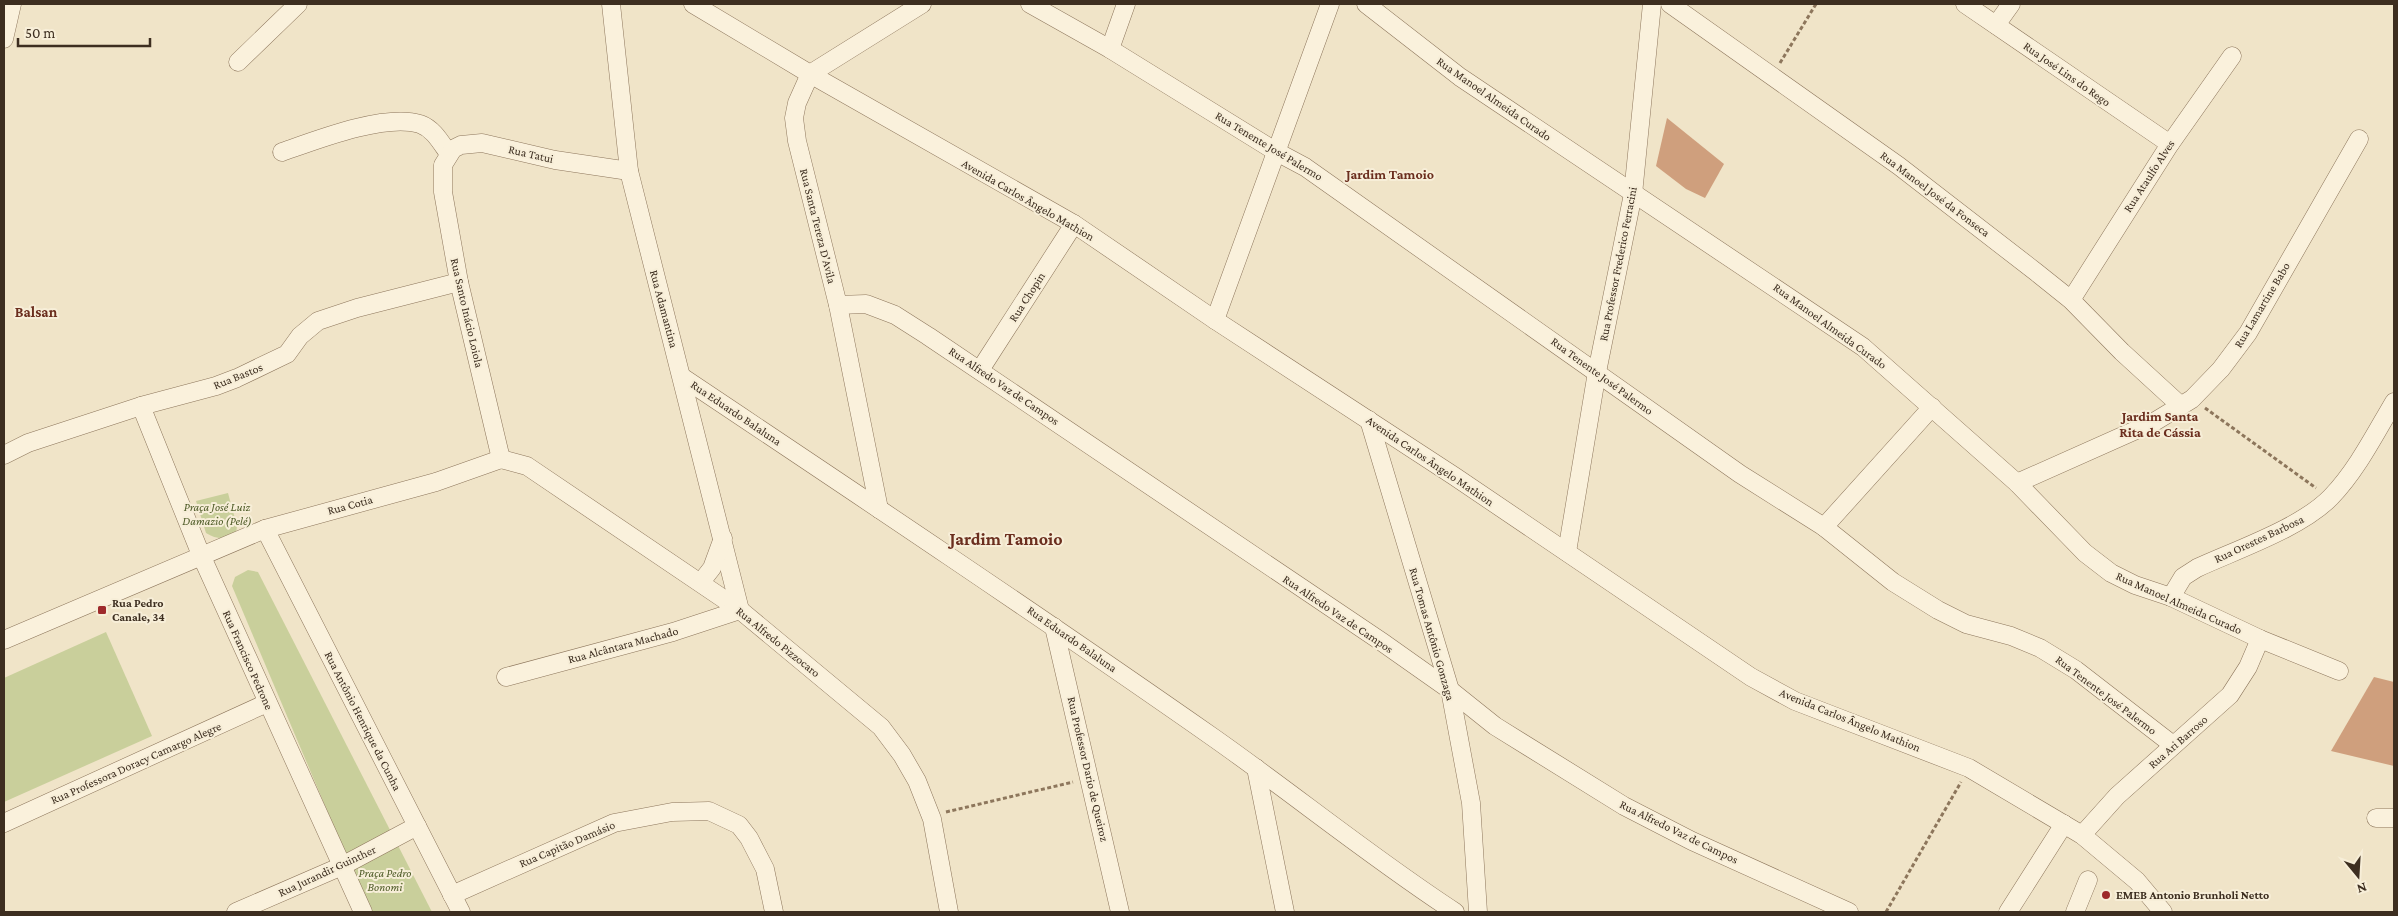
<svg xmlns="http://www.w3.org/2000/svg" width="2398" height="916" font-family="'Crimson Pro',serif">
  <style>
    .green { fill: #c9cf9b }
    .building { fill: #cf9f7d }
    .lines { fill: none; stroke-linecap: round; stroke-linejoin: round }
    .minor-casing { stroke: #8d765c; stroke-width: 19 }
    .path { stroke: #8d765c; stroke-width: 3; stroke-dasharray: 4 2.5; stroke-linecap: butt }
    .minor { stroke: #faf1dc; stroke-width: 18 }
    .poi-dot { fill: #9e2a2b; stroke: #f7eed8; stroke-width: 2 }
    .labels { text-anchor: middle; stroke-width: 4; stroke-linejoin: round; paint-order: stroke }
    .street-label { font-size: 12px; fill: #3d2e20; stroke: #f7eed8 }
    .park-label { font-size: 12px; font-style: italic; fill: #4d5a26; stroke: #f7eed8 }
    .poi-label { font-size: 12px; font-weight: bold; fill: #3d2e20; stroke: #f7eed8; text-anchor: start }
    .neighbourhood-label { font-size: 14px; font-weight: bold; fill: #6b2e1e; stroke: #f7eed8 }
    .quarter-label { font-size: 15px; font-weight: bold; fill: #6b2e1e; stroke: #f7eed8 }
    .district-label { font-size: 18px; font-weight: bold; fill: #6b2e1e; stroke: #f7eed8 }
  </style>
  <rect width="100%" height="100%" fill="#f0e4c8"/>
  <!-- green -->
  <g class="green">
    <path d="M228,493L237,526L236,535C224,540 216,539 206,533L196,501Z"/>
    <path d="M248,570L258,572L432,912H370L232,586L235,577Z"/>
    <path d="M106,632L152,736L4,802V678Z"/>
  </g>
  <!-- building -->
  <g class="building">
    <path d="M1667,118L1724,164L1705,198L1686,189L1656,166Z"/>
    <path d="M2374,677L2394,682V766L2331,751Z"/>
  </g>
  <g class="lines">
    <!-- minor casing -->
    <g class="minor-casing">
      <g id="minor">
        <path d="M611,4L629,171L740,610"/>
        <path d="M693,4L810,74L1074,224L1215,320L1454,476L1751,677L1795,701L1969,768L2082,835L2137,881L2163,912"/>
        <path d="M1030,4L1110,49L1275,151L1305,167L1740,474L1824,527L1893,582L1938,610L1966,624L2011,636L2040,648L2076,670L2173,745"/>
        <path d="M1366,4L1460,77L1863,347L2017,483L2085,553L2111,573L2135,585L2171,597L2260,639L2339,671"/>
        <path d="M1670,4L1899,166L2036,272L2071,300L2122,352L2181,406"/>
        <path d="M1965,4L2170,144"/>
        <path d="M1996,25L2011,4"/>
        <path d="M4,39L12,4"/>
        <path d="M1110,49L1126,4"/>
        <path d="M238,62L298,4"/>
        <path d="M282,152C316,140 385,113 420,124C434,129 441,143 449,154"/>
        <path d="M2071,300L2170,144L2232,56"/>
        <path d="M838,305L866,304L895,315L928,336L1382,642L1450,690L1495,726L1624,806L1692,841L1849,912"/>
        <path d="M1215,320L1330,4"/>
        <path d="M980,370L1074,224"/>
        <path d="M682,377C860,496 1038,615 1214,738C1295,795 1372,858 1455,912"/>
        <path d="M141,406L201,555L363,912"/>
        <path d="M1369,420L1450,690L1471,803L1478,912"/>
        <path d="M4,455L28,443L141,406L216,386L237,378L287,354L300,336L318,321L357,308L459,282"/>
        <path d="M501,459L527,466L740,610L881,727L902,755L917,781L932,819L949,912"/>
        <path d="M501,459L459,282L443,192V165L453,149L461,145L482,143L555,160L629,171"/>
        <path d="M2017,483L2154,422L2192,399L2221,369L2248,333L2359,139"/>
        <path d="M879,509L838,305L797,141L794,118L797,103L810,74L922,4"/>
        <path d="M1824,527L1932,407"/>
        <path d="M265,529L461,912"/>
        <path d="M1567,552L1597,372L1633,194L1652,4"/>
        <path d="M701,582L712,568L723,538"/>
        <path d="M2171,597L2183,577L2197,568C2236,550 2301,528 2331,497C2357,470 2375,434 2394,402"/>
        <path d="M1054,627L1120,912"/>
        <path d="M4,640L265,529L436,482L501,459"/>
        <path d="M506,677L673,632L740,610"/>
        <path d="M1256,768L1285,912"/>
        <path d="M2376,818H2394"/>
        <path d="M4,823L267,703"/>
        <path d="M2082,835L2117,796L2230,695L2248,667L2260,639"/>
        <path d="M452,895L614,823L672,812L709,811L739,825L749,838L765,869L774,912"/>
        <path d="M236,912L342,866L417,826"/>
        <path d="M2008,912L2064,824"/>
        <path d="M2075,912L2088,880"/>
      </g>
    </g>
    <!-- path -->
    <g class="path">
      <path d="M1780,63L1816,4"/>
      <path d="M2205,408L2316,488"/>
      <path d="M946,812L1073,782"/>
      <path d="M1886,912L1961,782"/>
    </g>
    <!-- minor -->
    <use href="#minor" class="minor"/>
  </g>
  <!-- markers -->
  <g class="poi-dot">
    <rect x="97" y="605" width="10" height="10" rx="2.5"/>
    <circle cx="2106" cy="895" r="5"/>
  </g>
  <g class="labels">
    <!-- street labels -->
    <g class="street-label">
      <text transform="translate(2067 74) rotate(35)" y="4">Rua José Lins do Rego</text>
      <text transform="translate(1494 99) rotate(35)" y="4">Rua Manoel Almeida Curado</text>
      <text transform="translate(1269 146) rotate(31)" y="4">Rua Tenente José Palermo</text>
      <text transform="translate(531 154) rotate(13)" y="4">Rua Tatui</text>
      <text transform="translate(2149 176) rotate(-57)" y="4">Rua Ataulfo Alves</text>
      <text transform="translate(1935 194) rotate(37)" y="4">Rua Manoel José da Fonseca</text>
      <text transform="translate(1028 200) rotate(30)" y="4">Avenida Carlos Ângelo Mathion</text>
      <text transform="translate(818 226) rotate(76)" y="4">Rua Santa Tereza D'Avila</text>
      <text transform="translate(1618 264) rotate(-79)" y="4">Rua Professor Frederico Ferracini</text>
      <text transform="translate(1027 297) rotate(-57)" y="4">Rua Chopin</text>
      <text transform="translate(2262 305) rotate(-59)" y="4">Rua Lamartine Babo</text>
      <text transform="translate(664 309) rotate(75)" y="4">Rua Adamantina</text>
      <text transform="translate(467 313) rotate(77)" y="4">Rua Santo Inácio Loiola</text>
      <text transform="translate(1830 326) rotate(36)" y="4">Rua Manoel Almeida Curado</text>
      <text transform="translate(238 376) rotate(-22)" y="4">Rua Bastos</text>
      <text transform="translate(1602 376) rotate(36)" y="4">Rua Tenente José Palermo</text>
      <text transform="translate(1004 386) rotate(34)" y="4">Rua Alfredo Vaz de Campos</text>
      <text transform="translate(736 413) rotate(34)" y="4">Rua Eduardo Balaluna</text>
      <text transform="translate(1430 461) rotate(34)" y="4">Avenida Carlos Ângelo Mathion</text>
      <text transform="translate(350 505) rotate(-15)" y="4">Rua Cotia</text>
      <text transform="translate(2259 539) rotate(-25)" y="4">Rua Orestes Barbosa</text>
      <text transform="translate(2179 603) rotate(24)" y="4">Rua Manoel Almeida Curado</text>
      <text transform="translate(1338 614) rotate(34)" y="4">Rua Alfredo Vaz de Campos</text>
      <text transform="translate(1432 634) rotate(74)" y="4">Rua Tomas Antônio Gonzaga</text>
      <text transform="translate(1072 639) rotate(35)" y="4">Rua Eduardo Balaluna</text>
      <text transform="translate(778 642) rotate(39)" y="4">Rua Alfredo Pizzocaro</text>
      <text transform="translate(623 645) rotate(-15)" y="4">Rua Alcântara Machado</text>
      <text transform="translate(248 660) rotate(66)" y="4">Rua Francisco Pedrone</text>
      <text transform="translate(2106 695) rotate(37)" y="4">Rua Tenente José Palermo</text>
      <text transform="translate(1850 720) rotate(22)" y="4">Avenida Carlos Ângelo Mathion</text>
      <text transform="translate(363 721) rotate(63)" y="4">Rua Antônio Henrique da Cunha</text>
      <text transform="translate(2178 742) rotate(-41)" y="4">Rua Ari Barroso</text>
      <text transform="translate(136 763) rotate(-24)" y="4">Rua Professora Doracy Camargo Alegre</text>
      <text transform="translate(1088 769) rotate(77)" y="4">Rua Professor Dario de Queiroz</text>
      <text transform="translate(1679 832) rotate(26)" y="4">Rua Alfredo Vaz de Campos</text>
      <text transform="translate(567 844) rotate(-23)" y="4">Rua Capitão Damásio</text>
      <text transform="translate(327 871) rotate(-25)" y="4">Rua Jurandir Guinther</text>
    </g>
    <!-- park labels -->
    <g class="park-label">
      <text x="217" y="511">Praça José Luiz<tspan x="217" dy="14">Damazio (Pelé)</tspan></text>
      <text x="385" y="877">Praça Pedro<tspan x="385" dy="14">Bonomi</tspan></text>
    </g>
    <!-- poi labels -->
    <g class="poi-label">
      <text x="112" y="607">Rua Pedro<tspan x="112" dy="14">Canale, 34</tspan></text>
      <text x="2116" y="899">EMEB Antonio Brunholi Netto</text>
    </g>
    <!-- neighbourhood labels -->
    <g class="neighbourhood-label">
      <text x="1390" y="179">Jardim Tamoio</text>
      <text x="2160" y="421">Jardim Santa<tspan x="2160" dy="16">Rita de Cássia</tspan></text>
    </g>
    <!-- quarter labels -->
    <g class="quarter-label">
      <text x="36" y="317">Balsan</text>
    </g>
    <!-- district labels -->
    <g class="district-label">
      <text x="1006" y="545">Jardim Tamoio</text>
    </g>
  </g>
  <!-- border -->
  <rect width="2398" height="916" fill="none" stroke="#3d2e20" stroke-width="10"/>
  <!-- north arrow -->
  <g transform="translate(2358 876) rotate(162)" stroke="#f7eed8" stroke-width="4" paint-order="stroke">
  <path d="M0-4L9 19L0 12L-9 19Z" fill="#3d2e20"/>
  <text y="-8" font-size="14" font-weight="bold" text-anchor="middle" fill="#3d2e20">N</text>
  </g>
  <!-- scale -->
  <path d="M18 38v8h132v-8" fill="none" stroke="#3d2e20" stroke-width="2.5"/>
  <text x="25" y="38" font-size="15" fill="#3d2e20" stroke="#f7eed8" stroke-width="4" paint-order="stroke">50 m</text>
</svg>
